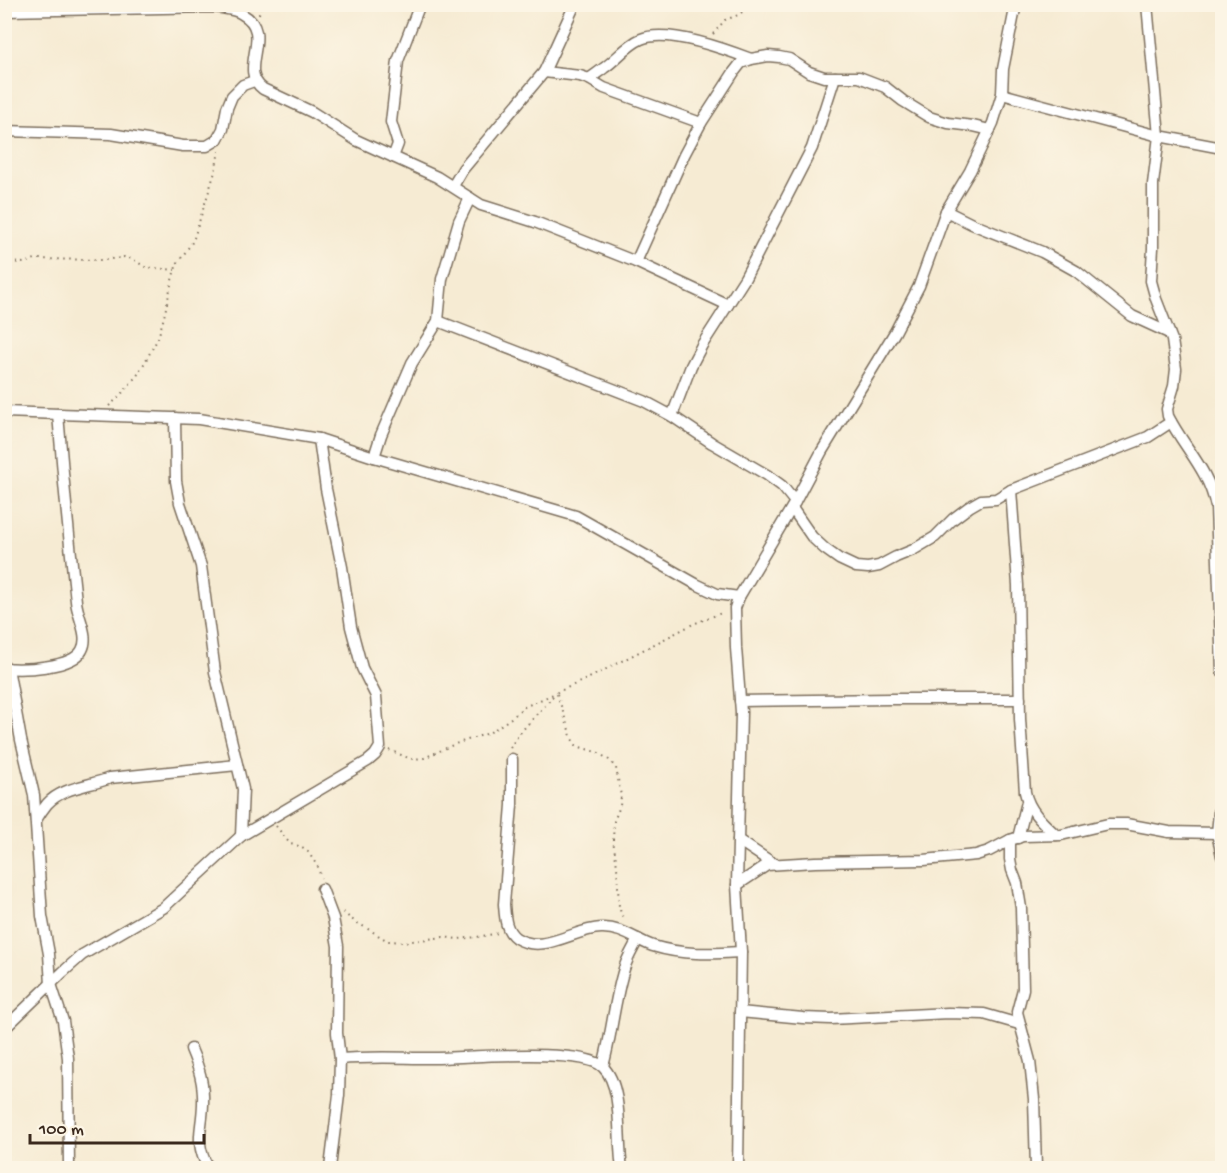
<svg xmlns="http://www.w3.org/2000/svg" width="1227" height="1173" font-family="'Gochi Hand',sans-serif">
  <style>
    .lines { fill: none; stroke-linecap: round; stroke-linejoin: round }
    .street-casing { stroke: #7c6e5d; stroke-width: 13 }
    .path { stroke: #7c6e5d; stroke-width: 2; stroke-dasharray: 1.5 4.5; stroke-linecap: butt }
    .street { stroke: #fff; stroke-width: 10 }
  </style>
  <rect width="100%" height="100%" fill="#fcf5e5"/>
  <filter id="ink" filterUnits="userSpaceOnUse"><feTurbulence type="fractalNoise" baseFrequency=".0167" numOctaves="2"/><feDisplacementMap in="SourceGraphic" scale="12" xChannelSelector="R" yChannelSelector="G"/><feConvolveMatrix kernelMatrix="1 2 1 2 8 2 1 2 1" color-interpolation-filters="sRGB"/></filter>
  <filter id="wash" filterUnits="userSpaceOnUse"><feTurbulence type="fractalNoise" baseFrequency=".008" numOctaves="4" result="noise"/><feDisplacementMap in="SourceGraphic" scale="24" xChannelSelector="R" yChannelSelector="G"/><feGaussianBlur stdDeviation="1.35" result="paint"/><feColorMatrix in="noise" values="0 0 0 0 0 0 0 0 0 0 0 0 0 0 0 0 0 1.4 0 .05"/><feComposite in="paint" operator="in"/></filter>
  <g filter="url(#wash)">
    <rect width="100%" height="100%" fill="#f6ebd3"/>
  </g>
  <g filter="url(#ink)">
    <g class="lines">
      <!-- street casing -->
      <g class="street-casing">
        <g id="street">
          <path d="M1147,4L1159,136L1153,184V248L1151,281L1156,299L1172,340L1176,369L1174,386L1167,409L1168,416C1184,448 1209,470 1216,507L1222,671"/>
          <path d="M4,11L215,7C224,9 235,9 242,14C276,33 236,69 263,89L312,112L356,140L437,177L481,205L535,222L636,262L728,305"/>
          <path d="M544,72L580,76L589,79L604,88L701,123"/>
          <path d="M589,79C594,75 599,72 604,68C617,59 627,45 641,39C667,28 725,49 751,59"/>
          <path d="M1002,94L1159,136L1222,148"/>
          <path d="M4,131L111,134L183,146H207L217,140L223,129L227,108L232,96L243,85L254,81"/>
          <path d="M393,157L398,144L391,122L398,61L420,4"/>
          <path d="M453,186L463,169L544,72L575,4"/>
          <path d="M946,211L972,224L1042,252L1076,271L1132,316L1169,333"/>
          <path d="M636,262L684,155L701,123L734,72L741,63L751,59L768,56L779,57L789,59L809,72L824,77H859L885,87L903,101L929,117L948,123L973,126L990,130"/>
          <path d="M438,321L644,401L672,416L712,443L767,475L782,486L795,502"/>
          <path d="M4,412L199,419L319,439L374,457L576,516L696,584L717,594L739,597"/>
          <path d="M672,416L691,366L702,345L745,278L812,148L835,77"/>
          <path d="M175,418L176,481L180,503L201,566L215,672L243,789L241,836"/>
          <path d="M374,457L381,435L412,363L438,321L442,279L459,221L470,198"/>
          <path d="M1011,490L1018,585L1020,719L1025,792C1029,811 1043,823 1056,835"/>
          <path d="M792,508L812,537L825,549L839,559L856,567L868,568L879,566L896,557L913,550L935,537L953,519L969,507L981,500L996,499L1011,490L1148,437L1171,422"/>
          <path d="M4,668C23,670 73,668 82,650C90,636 77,616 76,601C69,539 63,476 58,414"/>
          <path d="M8,668L21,740L34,795L42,916L49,954L51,984L63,1021L68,1058L69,1168"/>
          <path d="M740,701L891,699H1020"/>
          <path d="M512,759V805L504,904C505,917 505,930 516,938C544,955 573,929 601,928C621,927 636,940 653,946C682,955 710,954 741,952"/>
          <path d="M1222,782L1217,833L1222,856"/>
          <path d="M36,820C39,815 43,809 47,804C62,787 90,786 110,778L237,765"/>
          <path d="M1018,838L1027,802"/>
          <path d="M738,840L774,864"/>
          <path d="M1010,840V859L1012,870L1017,883L1021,908L1023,989L1017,1012L1030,1061L1034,1099L1036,1168"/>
          <path d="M737,885L767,865L815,862L924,860L976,855L989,851L1010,840L1023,836L1061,835L1108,824H1126L1169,832L1217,833"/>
          <path d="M322,889L333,918L338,946L337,1033L340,1059L339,1095L330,1168"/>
          <path d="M740,1012L803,1018L831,1019L948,1013L984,1014L1019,1024"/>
          <path d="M4,1029L63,972L82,955L163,908L241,836L368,761L375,755L380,747L376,696L362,668L351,627L342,567L326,489L319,439"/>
          <path d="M191,1049C199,1068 204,1083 203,1104C202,1133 194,1140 208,1168"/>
          <path d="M340,1059C371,1056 401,1058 431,1058C463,1058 584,1047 603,1067C624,1087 617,1141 622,1168"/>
          <path d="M603,1066C612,1034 614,1001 624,969C627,958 633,949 638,939"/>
          <path d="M738,1168L741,952L737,885L741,712L736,648L735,608L739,597L795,502L822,451L895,332L919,286L946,211L970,171L993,123L1002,94L1003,69L1016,4"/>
        </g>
      </g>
      <!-- path -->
      <g class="path">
        <path d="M259,14L261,4"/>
        <path d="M713,34L725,20L738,15L753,4"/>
        <path d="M4,262L25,263L35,259L105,260L124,257L133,259L145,267L175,270"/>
        <path d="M109,406L118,398L139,373L158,338L164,317L173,276L177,264L193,241L215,172L219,151"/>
        <path d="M557,694L572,739L576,745L580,747L599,753L609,760L616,768L621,796L620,806L614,821L613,840L617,866L619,907L624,921"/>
        <path d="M510,748C521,728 540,713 554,695"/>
        <path d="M389,750L411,759L424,758L455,744L489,733L514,716L522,708L589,678L693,624L724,612"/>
        <path d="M276,826L290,844L299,846L308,852L318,867L321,878"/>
        <path d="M343,912L351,919L388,941L405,942L443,937L458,939L477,937L499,933"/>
      </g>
      <!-- street -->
      <use href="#street" class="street"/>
    </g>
  </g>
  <!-- margin -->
  <rect width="1227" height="1173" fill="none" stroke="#fcf5e5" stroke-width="24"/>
  <!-- scale -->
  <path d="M30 1134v9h174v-9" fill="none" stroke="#3b2a1e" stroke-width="3"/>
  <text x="39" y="1134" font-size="18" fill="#3b2a1e" stroke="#fcf5e5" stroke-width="4.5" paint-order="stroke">100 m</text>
</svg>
